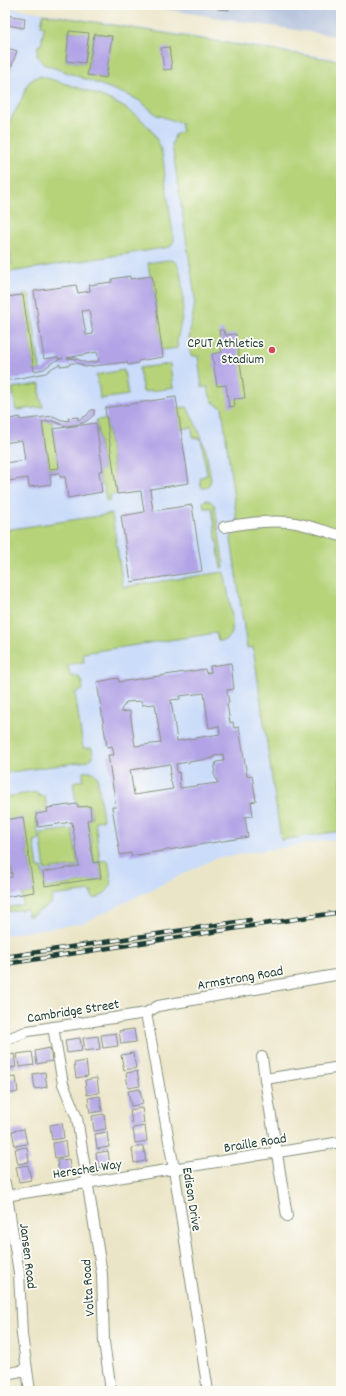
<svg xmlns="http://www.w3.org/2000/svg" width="346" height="1396" font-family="Dekko,sans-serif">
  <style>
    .built { fill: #cadcf9 }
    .industrial { fill: #b7c5de }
    .green { fill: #b6d37a; stroke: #6a8857; fill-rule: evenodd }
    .building { fill: #b1a3e6; fill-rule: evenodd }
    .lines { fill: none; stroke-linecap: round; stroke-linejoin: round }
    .minor-casing { stroke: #85917e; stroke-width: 12 }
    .minor { stroke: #fff; stroke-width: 10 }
    .rail-casing { stroke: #1f3d34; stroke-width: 4.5 }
    .rail { stroke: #fdfcf7; stroke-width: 3; stroke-dasharray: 9; stroke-linecap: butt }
    .poi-dot { fill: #d1495b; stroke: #fdfcf7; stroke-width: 1.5 }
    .labels { text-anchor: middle; stroke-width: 3.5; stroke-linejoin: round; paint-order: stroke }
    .poi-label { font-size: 14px; fill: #1f3d34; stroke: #fdfcf7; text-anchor: end }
    .street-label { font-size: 14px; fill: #1f3d34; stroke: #fdfcf7 }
  </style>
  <rect width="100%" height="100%" fill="#fdfcf7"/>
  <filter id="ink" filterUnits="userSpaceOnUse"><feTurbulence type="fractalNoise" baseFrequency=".025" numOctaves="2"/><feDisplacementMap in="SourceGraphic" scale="8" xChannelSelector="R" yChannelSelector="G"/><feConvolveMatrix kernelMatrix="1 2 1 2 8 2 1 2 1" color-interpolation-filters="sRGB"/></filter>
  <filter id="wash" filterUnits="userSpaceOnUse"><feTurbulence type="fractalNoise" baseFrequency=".012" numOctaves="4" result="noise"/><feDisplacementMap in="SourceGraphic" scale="16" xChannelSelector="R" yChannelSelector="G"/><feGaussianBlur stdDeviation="0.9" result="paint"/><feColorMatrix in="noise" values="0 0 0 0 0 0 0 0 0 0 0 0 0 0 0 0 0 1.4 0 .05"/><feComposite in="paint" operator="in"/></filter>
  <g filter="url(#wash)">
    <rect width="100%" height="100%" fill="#ebe5c7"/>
    <!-- built -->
    <path class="built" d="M5,7L341,59V838L216,858L83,923L5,935Z"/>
    <!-- industrial -->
    <path class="industrial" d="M138,5H341V37L264,25Z"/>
    <!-- green -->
    <g class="green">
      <path d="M43,14L341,61V831L281,840L253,647L247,648L231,539L233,533L238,529L222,407C211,404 210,397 208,387H202L198,356H191C185,336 195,317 195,297L172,145L175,135L182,131L181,123L157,115L140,101L128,95L69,73L43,64L37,55L38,45H41L44,27L41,26ZM69,31L89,34L85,63L66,61ZM94,34L112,36L106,78L87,75Z"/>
      <path d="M40,76C78,88 139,102 157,140C163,151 164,165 165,178C168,199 171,220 174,241L170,247L10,272L6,270L5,265L12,264L5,223V129L20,103L28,83L35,78Z"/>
      <path d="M168,260C179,260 179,268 181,277C182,288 184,298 183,308C182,322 177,334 177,348L162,350L152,277H150L148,263Z"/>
      <path d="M29,294L40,370L34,371L23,295Z"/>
      <path d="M170,364L173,388L143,392L139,368Z"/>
      <path d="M124,370L128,395L100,399L99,388L96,375Z"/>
      <path d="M40,384V396L43,407L16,410L12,388Z"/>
      <path d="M187,407L199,431L206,451L211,480L209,485L205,488H202L200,482L201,477L207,475L201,438H193L192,427L181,429L177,408Z"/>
      <path d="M106,419L117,494L110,495V501H106L104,485H101L99,471L103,470L96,420Z"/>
      <path d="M52,421L59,468L49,469L42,422Z"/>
      <path d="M205,500L210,501L215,506L224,568L221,569L212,508H204L203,502Z"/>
      <path d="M112,514L123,587L224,572C226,584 236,626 231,635C228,639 224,641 220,641L218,640L216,633L83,653L84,662L68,665L70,676H78L82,682L83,690L75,693L83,748H92L93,757L87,761L5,773V530Z"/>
      <path d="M90,771L93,772L97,776L103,820L95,821L100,861L108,860C111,879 116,890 95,899L92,896L91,891L52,896L51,904C44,907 33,916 28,916L26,909L5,912V908L23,905L22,894L34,892L23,818L5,820V797L37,792L39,796H45L47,811L35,813L39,840L34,841L38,868H42L45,888L102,879L99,862H94L88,820L92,819L90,805L78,806V803H76L73,782L83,780V772Z"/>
      <path d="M72,829L78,866L45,870L40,833Z"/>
    </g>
    <g id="blocks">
      <!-- building -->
      <g class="building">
        <path d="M218,5H229V10L218,9Z"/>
        <path d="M5,15L25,18L24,28L7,25V23H5Z"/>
        <path d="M69,31L89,33L85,63L66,61Z"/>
        <path d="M94,34L112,36L106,78L87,75Z"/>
        <path d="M5,47L17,51L7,79L5,78Z"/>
        <path d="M169,47L172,69L164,70L161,48Z"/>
        <path d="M130,276V279L152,276L163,357L138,361V363L128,365L127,362L85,367L80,364L73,363H70V365L60,366V364L52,368L46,373L5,381V297L23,295L34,371L44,369L53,362L63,358L59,359L58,357L44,359L34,291L76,285L78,293L90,291L89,285L112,282V279ZM89,310L93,334L86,335L82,311ZM97,352L99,361L87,363L77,359L67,358Z"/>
        <path d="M219,330H224L225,335L236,334L245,398L234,399L235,406L229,407L226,385L217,386L212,354L222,352Z"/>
        <path d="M176,397L189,483L150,489L153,511L192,505L202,571L131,582L121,516L144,512L141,491L117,494L105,408Z"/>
        <path d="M91,410H94V415L93,416L85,422L79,424L66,426L52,421L42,422L49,469L59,468L53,429L96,423L103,471H99L102,492L68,498L65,477H60V473L50,474L51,484L29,487L28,478L7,481L8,489L5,490V463L25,460L22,440L5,443V420L20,417V420L53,416L62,420L69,421L68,418L78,417V420L86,416Z"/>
        <path d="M231,663L234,689L227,690L229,703L227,704L230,723L233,722L234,728L239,727L247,776L252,775L256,801L251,802L253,816L245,817L248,837L131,856V853L120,855L112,807H116L108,755H114L112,746L107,747L97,682L118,678L119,682L205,669L206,673L211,672L210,666ZM204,693L209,728L219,726L220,734L177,741L171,700L180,699V696ZM142,701V705L155,704L161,743L135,746L130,711L121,712V709L124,706L126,702ZM223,754L224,761L216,762L215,766L214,774L218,783L180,788L179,772L177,773L176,764L214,758V756ZM170,764L171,774H169L173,789L134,795L130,770Z"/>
        <path d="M77,804L78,807L90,806L91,819L87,820L93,863L99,862L101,878L45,886L43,872L79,866L72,822L38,827L36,814L48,812L47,808Z"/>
        <path d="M23,817L34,892L5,897V878L12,877L7,838L5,839V820Z"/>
        <path d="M134,1029L136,1042L121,1044L119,1031Z"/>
        <path d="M116,1033L118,1046L103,1048L101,1035Z"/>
        <path d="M98,1036L100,1049L85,1051L83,1038Z"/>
        <path d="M80,1038L82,1051L67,1053L65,1040Z"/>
        <path d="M50,1048L52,1061L37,1064L35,1051Z"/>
        <path d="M32,1052L34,1065L19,1067L17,1054Z"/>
        <path d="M133,1053L136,1068L124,1070L121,1055Z"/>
        <path d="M14,1054L16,1067L5,1069V1056Z"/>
        <path d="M86,1061L88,1076L76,1078L74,1063Z"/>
        <path d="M137,1071L140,1086L128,1088L126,1073Z"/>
        <path d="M45,1072L47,1087L35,1089L33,1074Z"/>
        <path d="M16,1077L18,1092L6,1094L5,1078Z"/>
        <path d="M97,1078L99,1093L87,1095L85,1080Z"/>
        <path d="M140,1089L143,1104L131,1106L128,1091Z"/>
        <path d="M100,1096L102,1111L90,1113L88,1098Z"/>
        <path d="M142,1108L144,1123L132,1124L130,1110Z"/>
        <path d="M104,1114L106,1129L94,1131L92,1116Z"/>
        <path d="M62,1123L64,1138L52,1140L50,1125Z"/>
        <path d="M145,1126L147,1141L135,1143L133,1128Z"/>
        <path d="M24,1129L27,1144L15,1146L12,1131Z"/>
        <path d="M107,1132L109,1147L97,1149L95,1134Z"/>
        <path d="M65,1141L67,1156L55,1158L53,1143Z"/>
        <path d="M143,1146L146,1161L134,1163L132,1148Z"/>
        <path d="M27,1147L29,1162L18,1164L15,1149Z"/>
        <path d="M108,1151L110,1166L98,1168L96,1153Z"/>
        <path d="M69,1159L71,1173L59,1175L57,1160Z"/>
        <path d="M28,1165L31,1180L19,1182L16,1167Z"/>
      </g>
    </g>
  </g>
  <g filter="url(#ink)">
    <use href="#blocks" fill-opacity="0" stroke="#85917e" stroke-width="1"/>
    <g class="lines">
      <!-- minor casing -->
      <g class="minor-casing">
        <g id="minor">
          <path d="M224,527C245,523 268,520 289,522C307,524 324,531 341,536"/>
          <path d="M146,1013L174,1169L208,1391"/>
          <path d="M53,1027L63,1084L77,1118L90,1199L102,1274L104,1342L111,1391"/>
          <path d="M5,1040L28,1031L146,1013L158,1006L341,974"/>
          <path d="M262,1057L265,1079"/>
          <path d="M5,1183L19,1273L22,1335L30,1391"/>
          <path d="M5,1196L341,1142"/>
          <path d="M287,1216L265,1079L341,1067"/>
          <path d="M5,1374L26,1370"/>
        </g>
      </g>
      <!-- minor -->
      <use href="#minor" class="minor"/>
      <!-- rail casing -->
      <g class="rail-casing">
        <g id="rail">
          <path d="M5,957L250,920"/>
          <path d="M5,964L341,912"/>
        </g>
      </g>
      <!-- rail -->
      <use href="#rail" class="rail"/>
    </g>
  </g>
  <!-- markers -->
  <circle class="poi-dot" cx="272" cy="350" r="4"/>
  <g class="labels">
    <!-- poi labels -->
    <g class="poi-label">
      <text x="264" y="347">CPUT Athletics<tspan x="264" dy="16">Stadium</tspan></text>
    </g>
    <!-- street labels -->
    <g class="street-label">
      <text transform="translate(240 977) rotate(-10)" y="5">Armstrong Road</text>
      <text transform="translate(73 1010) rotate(-9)" y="5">Cambridge Street</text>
      <text transform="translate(255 1142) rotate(-9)" y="5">Braille Road</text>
      <text transform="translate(87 1168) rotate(-9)" y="5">Herschel Way</text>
      <text transform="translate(193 1199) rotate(81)" y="5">Edison Drive</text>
      <text transform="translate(29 1256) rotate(83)" y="5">Jansen Road</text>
      <text transform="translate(87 1288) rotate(-94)" y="5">Volta Road</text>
    </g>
  </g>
  <!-- margin -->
  <rect width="346" height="1396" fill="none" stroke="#fdfcf7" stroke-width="20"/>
</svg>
